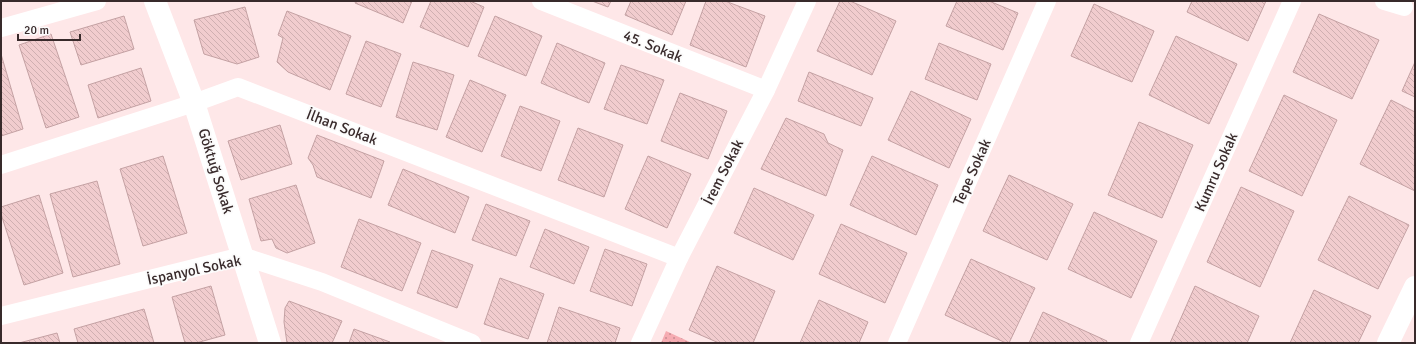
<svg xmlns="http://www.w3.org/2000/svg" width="1416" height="344" font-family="Signika,sans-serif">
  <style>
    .grass { fill: url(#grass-dots) }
    .building { fill: url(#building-back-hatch); stroke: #c4a1a3 }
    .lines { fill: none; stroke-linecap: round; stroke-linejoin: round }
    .minor { stroke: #fff; stroke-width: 18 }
    .tertiary { stroke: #fff; stroke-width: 22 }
    .labels { text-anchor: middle; stroke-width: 3.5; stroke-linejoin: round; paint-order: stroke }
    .street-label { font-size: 15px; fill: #382a2b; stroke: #fbfbfb }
  </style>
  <defs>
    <pattern id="grass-dots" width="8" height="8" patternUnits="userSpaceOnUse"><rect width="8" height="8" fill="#f6acb2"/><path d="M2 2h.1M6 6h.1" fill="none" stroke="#c88c91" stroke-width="1.8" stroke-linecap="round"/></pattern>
    <pattern id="building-back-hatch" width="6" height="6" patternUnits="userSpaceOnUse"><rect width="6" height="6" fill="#f1ccce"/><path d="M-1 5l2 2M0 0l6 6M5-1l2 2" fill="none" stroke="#cfafb1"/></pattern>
  </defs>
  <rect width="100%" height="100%" fill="#fee7e8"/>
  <!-- grass -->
  <path class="grass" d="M666,331L692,343H661Z"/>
  <!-- building -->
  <g class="building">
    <path d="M356,1H412L403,23L355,3Z"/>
    <path d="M431,1H470L484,7L468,47L420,27Z"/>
    <path d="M592,1H611L608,7Z"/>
    <path d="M631,1H686L672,35L625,15Z"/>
    <path d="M706,1H725L765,16L746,67L690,45Z"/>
    <path d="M840,1H850L896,21L872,75L817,51Z"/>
    <path d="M957,1H989L1018,13L1003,50L946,26Z"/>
    <path d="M1192,1H1266L1248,41L1187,12Z"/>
    <path d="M1094,4L1154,31L1132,82L1071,56Z"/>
    <path d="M245,7L259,57L237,64L204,54L194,20Z"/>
    <path d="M287,11L351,36L330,90L288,72L277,62L283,38L278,35Z"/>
    <path d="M1319,14L1379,40L1352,99L1293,72Z"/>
    <path d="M124,16L134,49L81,65L70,32Z"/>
    <path d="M495,16L542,36L526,76L478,56Z"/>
    <path d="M51,34L79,117L46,128L19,45Z"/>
    <path d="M1176,36L1237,64L1209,124L1149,95Z"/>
    <path d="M366,41L401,54L381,107L346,94Z"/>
    <path d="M557,43L605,63L589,103L541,83Z"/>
    <path d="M939,43L991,64L977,100L925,79Z"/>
    <path d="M1,54L23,129L1,136Z"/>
    <path d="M413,62L454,75L437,130L396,117Z"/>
    <path d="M1415,62V97L1402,91Z"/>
    <path d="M621,65L664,80L647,124L604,109Z"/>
    <path d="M141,68L151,101L98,118L88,85Z"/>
    <path d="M809,72L873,98L861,126L798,101Z"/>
    <path d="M470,80L506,95L482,152L446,137Z"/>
    <path d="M911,91L971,119L949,168L888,140Z"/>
    <path d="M680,93L727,111L708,159L661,141Z"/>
    <path d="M1284,95L1337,120L1302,196L1249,171Z"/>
    <path d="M1391,100L1415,112V191L1360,164Z"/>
    <path d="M520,106L560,121L541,171L501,156Z"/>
    <path d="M786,118L824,134L828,143L843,150L826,196L761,169Z"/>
    <path d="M1139,122L1193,145L1162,218L1108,195Z"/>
    <path d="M280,125L292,164L241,180L228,141Z"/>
    <path d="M578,128L623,145L604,197L558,180Z"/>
    <path d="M317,135L384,161L371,198L317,177L313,165L308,158Z"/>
    <path d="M163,156L187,233L143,246L120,169Z"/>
    <path d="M648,156L691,174L667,228L625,209Z"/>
    <path d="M872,156L938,185L916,235L850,205Z"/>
    <path d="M403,169L469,197L455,233L388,205Z"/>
    <path d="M1009,175L1073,204L1047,260L983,231Z"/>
    <path d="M97,181L120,264L73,277L50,194Z"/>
    <path d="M296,185L315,243L287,253L276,248L272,239L261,241L249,199Z"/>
    <path d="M1241,187L1294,211L1260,287L1207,262Z"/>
    <path d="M754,188L814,215L793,260L734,233Z"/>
    <path d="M39,195L63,273L24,285L1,214V207Z"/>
    <path d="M1349,196L1409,225L1378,289L1318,260Z"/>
    <path d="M486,204L530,221L516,256L472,240Z"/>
    <path d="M1094,212L1157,241L1131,298L1068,269Z"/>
    <path d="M359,219L421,243L402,291L341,267Z"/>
    <path d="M841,224L907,253L885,303L819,274Z"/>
    <path d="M545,229L589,247L574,284L530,267Z"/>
    <path d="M605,249L647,264L632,306L590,291Z"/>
    <path d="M432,250L473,265L457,308L417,293Z"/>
    <path d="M971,259L1035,288L1009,343H1006L945,315Z"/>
    <path d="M717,266L775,291L753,343H719L689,330Z"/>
    <path d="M500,278L544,294L528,339L484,324Z"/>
    <path d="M211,286L225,335L196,343H185L172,297Z"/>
    <path d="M1195,286L1259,316L1247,343H1170Z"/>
    <path d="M1314,290L1371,316L1358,343H1290Z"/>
    <path d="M819,300L868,322L859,343H800Z"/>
    <path d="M289,301L342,321L332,343H287L284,322L285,308Z"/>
    <path d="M559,307L620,328L615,343H547Z"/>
    <path d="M144,309L154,343H78L74,329Z"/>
    <path d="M1043,312L1107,341L1106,343H1029Z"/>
    <path d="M354,329L390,342L389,343H349Z"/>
    <path d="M57,333L60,343H19Z"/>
  </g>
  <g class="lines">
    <!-- minor -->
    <g class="minor">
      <path d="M541,1L766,90"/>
      <path d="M1384,1L1404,7"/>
      <path d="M1,28L97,1"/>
      <path d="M1,165L194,103L238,87L679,258"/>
      <path d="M1,316L242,256L322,282L472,343"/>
      <path d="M640,343L679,258L766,90L807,1"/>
      <path d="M897,343L1047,1"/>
      <path d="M1139,343L1292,1"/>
    </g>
    <!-- tertiary -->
    <g class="tertiary">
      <path d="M155,1L194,103L270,343"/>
      <path d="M1388,343L1415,287"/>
    </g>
  </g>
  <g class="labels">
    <!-- street labels -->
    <g class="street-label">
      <text transform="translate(653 46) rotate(22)" y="5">45. Sokak</text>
      <text transform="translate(342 127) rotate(21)" y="5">İlhan Sokak</text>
      <text transform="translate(216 171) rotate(73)" y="5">Göktuğ Sokak</text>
      <text transform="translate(723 172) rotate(-63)" y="5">İrem Sokak</text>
      <text transform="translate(972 172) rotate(-66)" y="5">Tepe Sokak</text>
      <text transform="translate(1216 172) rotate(-66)" y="5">Kumru Sokak</text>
      <text transform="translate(194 270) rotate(-12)" y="5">İspanyol Sokak</text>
    </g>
  </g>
  <!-- border -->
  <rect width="1416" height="344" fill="none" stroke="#382a2b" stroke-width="4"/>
  <!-- scale -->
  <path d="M18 34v6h62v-6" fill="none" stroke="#382a2b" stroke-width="2"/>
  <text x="24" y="34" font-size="12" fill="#382a2b" stroke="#fbfbfb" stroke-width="3" paint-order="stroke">20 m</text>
</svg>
